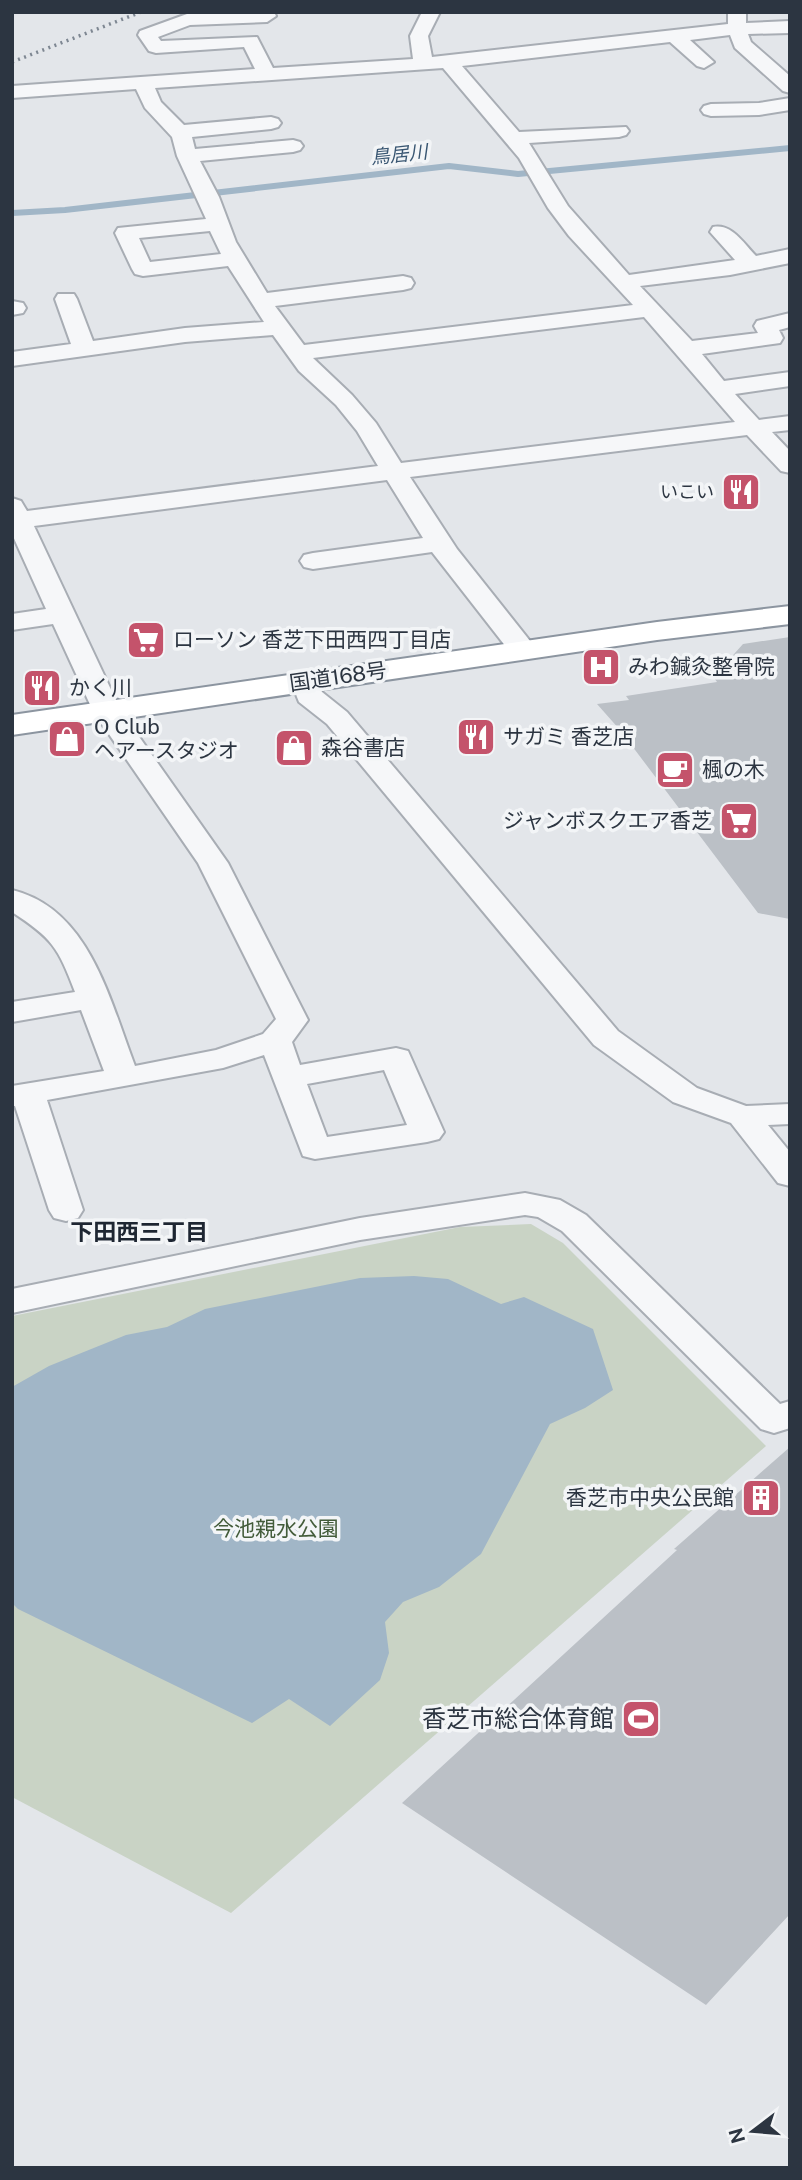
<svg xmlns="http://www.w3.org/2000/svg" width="802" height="2180" font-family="'Public Sans','Noto Sans JP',sans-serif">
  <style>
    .green { fill: #c9d3c5 }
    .water { fill: #a1b6c7 }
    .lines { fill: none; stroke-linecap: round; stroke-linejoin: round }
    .stream { stroke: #a1b6c7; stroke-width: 6 }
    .building { fill: #bbc0c6 }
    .minor-casing { stroke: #a8adb4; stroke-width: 4 }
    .highway-casing { stroke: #8c95a0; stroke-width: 4 }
    .minor { fill: #f6f7f9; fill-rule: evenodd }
    .highway { fill: #fff; fill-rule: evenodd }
    .rail { stroke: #7e8792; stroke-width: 3.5; stroke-dasharray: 2 4.5; stroke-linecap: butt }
    .labels { text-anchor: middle; stroke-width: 7; stroke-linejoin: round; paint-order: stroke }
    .far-poi-label { font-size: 18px; fill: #2c3541; stroke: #f3f5f7; text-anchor: end }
    .far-water-label { font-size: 19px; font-style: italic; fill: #395672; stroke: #f3f5f7 }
    .poi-label { font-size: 21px; fill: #2c3541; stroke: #f3f5f7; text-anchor: start }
    .street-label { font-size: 21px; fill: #2c3541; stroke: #f3f5f7 }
    .park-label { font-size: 21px; fill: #435c3a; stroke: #f3f5f7 }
    .neighbourhood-label { font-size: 23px; font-weight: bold; fill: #1e2632; stroke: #f3f5f7 }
    .near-poi-label { font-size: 24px; fill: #2c3541; stroke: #f3f5f7; text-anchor: end }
  </style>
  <rect width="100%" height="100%" fill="#e3e6ea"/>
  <!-- green -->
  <path class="green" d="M531,1224L563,1243L766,1446L231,1913L12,1797V1316L460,1227Z"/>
  <!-- water -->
  <path class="water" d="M414,1276L448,1279L501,1304L524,1297L593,1329L613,1390L585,1408L550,1424L481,1554L439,1587L403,1602L385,1622L389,1653L380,1680L330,1726L289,1699L252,1723L18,1609L12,1603V1387L49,1366L126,1335L167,1327L205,1309L360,1278Z"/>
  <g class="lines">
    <!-- stream -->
    <path class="stream" d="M12,213L65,210L449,166L518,174L790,148"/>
  </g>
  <!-- building -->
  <g class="building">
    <path d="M790,637V919L758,913L620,730L597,704L629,700L626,696L717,682L706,666L726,663L743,644Z"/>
    <path d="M790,1447V1914L706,2005L402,1803L677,1550L674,1549Z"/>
  </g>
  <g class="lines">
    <!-- minor casing -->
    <g class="minor-casing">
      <g id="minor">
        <path d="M230,12H274L276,16L267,22L190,25L158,37L161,41L257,37L273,68L413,59L410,36L422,12H440L428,36L432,57L728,24V12H746V23L790,21V33L748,34L751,42L790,76V93L783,91L735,48L730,35L690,40L714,62L704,68L697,66L670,42L462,66L519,132L626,127L629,131L626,135L619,137L529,143L568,206L629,275L735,260L710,232L713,227C732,223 744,244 756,256L790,249V263L730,275L640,286L692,341L758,333L754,326L757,321L790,313V327L779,330L783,338L780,343L702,354L724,381L790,372V386L735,394L759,420L790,416V430L772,432L790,451V473L781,471L747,435L410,477L457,549L538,651L534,657L524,659L514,657L432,552L313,569L304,567L300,561L304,555L313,553L423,538L387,480L34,526L121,711L228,863L308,1020L292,1042L300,1065L396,1048L408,1051L444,1132L439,1139L427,1142L315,1159L303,1156L264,1055L223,1068L47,1100L83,1210L78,1218L66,1221L54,1218L49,1210L15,1106H12V1086L104,1071L81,1010L12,1022V1002L75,992C58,947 52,938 12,912V890C90,909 110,1001 135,1066L216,1050L263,1034L276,1019L198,863L93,711L53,624L12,630V614L46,609L12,534V498L21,501L27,511L378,466L357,431L336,405L299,371L273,335L185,342L12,366V352L71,344L55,299L58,294H74L77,299L93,341L185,328L264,322L228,266L143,276L135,274L132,269L115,233L118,228L206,219L177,156L172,137L145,108L136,89L12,98V86L255,69L244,47L156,53L149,51L138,35L140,31L187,14ZM443,68L519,158L548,208L569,236L633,305L304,345L275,306L403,290L411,288L414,283L411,278L403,276L267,293L236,242L219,197L200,161L293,152L300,150L303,146L300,142L293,140L195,149L192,137L271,129L278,127L281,123L278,119L271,117L184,125L161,102L155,88ZM210,231L221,254L150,262L139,238ZM644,317L735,422L401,463L376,423L352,395L313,358ZM384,1070L407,1125L327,1137L307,1084Z"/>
        <path d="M790,98V110L759,115L711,116L704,114L701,110L704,106L711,104L759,103Z"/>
        <path d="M12,301L23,303L26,308L23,313L12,315Z"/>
        <path d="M305,674L315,676L322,692L347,712L618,1031L697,1088L746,1106L790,1104V1124L768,1125L790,1152V1186L778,1183L731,1123L673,1102L594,1045L327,724L299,702L291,682L295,676Z"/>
        <path d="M525,1193L560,1200L586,1215L780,1404L790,1401V1428L774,1433L761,1429L562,1231L538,1217L525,1215L360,1240L12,1313V1289L360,1218Z"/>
      </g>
    </g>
    <!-- highway casing -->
    <g class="highway-casing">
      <path id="highway" d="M790,606V624L657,640L12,735V715L657,622Z"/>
    </g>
    <!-- minor -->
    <use href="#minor" class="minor"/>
    <!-- highway -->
    <use href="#highway" class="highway"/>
    <!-- rail -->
    <path class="rail" d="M12,62L141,12"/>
  </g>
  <!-- icons -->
  <defs>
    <g id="restaurant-square" transform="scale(2.0125)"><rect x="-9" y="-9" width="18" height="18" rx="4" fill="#c4536b" stroke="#f3f5f7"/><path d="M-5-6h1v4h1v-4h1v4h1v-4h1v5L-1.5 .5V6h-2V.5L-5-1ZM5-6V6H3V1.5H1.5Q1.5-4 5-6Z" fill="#fff"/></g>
    <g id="supermarket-square" transform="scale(2.0125)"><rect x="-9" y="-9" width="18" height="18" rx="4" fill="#c4536b" stroke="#f3f5f7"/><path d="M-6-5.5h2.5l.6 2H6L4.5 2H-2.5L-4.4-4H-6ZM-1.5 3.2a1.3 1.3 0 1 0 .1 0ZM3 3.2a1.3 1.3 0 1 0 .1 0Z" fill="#fff"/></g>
    <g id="hospital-square" transform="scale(2.0125)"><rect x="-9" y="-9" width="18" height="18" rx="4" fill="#c4536b" stroke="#f3f5f7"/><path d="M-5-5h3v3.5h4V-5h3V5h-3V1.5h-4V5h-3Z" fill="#fff"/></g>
    <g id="shop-square" transform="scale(2.0125)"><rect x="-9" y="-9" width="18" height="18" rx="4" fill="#c4536b" stroke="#f3f5f7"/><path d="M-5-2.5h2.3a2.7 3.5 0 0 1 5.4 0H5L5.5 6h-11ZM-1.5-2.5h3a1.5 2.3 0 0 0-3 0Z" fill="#fff"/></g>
    <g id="cafe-square" transform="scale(2.0125)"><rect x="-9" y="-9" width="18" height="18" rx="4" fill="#c4536b" stroke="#f3f5f7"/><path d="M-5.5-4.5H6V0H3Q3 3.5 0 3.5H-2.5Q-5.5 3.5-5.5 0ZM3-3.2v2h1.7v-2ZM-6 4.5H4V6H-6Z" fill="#fff"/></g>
    <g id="building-square" transform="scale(2.0125)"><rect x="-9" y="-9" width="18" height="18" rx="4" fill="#c4536b" stroke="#f3f5f7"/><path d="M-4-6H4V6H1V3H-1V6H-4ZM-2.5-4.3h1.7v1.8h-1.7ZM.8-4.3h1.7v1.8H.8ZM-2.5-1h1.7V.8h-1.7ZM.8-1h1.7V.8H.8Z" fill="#fff"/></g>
    <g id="stadium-square" transform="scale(2.0125)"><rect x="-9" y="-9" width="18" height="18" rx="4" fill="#c4536b" stroke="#f3f5f7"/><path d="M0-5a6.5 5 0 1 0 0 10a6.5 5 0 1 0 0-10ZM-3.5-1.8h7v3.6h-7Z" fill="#fff"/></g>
  </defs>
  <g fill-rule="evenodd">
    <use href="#restaurant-square" x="741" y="492"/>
    <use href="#supermarket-square" x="146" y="640"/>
    <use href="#hospital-square" x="601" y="667"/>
    <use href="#restaurant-square" x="42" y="688"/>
    <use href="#restaurant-square" x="476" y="737"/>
    <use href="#shop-square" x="67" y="739"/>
    <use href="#shop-square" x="294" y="748"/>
    <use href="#cafe-square" x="675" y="770"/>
    <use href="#supermarket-square" x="739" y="821"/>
    <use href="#building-square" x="761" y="1498"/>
    <use href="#stadium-square" x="641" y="1719"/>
  </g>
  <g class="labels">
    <!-- far-poi labels -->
    <g class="far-poi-label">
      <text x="714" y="498">いこい</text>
    </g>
    <!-- far-water labels -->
    <g class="far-water-label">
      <text transform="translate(399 154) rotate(-6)" y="7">鳥居川</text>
    </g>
    <!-- poi labels -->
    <g class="poi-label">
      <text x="173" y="647">ローソン 香芝下田西四丁目店</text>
      <text x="628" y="674">みわ鍼灸整骨院</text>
      <text x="69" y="695">かく川</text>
      <text x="94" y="734">O Club<tspan x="94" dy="24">ヘアースタジオ</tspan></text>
      <text x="503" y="744">サガミ 香芝店</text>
      <text x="321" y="755">森谷書店</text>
      <text x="702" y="777">楓の木</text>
      <text x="712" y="828" text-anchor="end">ジャンボスクエア香芝</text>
      <text x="734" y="1505" text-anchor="end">香芝市中央公民館</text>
    </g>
    <!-- street labels -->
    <g class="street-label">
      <text transform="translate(338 677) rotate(-8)" y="7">国道168号</text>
    </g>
    <!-- park labels -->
    <g class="park-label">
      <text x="276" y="1536">今池親水公園</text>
    </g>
    <!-- neighbourhood labels -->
    <g class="neighbourhood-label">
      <text x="139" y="1240">下田西三丁目</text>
    </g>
    <!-- near-poi labels -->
    <g class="near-poi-label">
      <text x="614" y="1727">香芝市総合体育館</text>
    </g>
  </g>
  <!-- border -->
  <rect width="802" height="2180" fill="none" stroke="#2c3541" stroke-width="28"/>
  <!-- north arrow -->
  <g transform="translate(753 2131) rotate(254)" stroke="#f3f5f7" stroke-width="5" paint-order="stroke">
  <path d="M0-5L12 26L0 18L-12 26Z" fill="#2c3541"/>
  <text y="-10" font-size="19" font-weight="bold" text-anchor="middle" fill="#2c3541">N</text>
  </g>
</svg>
